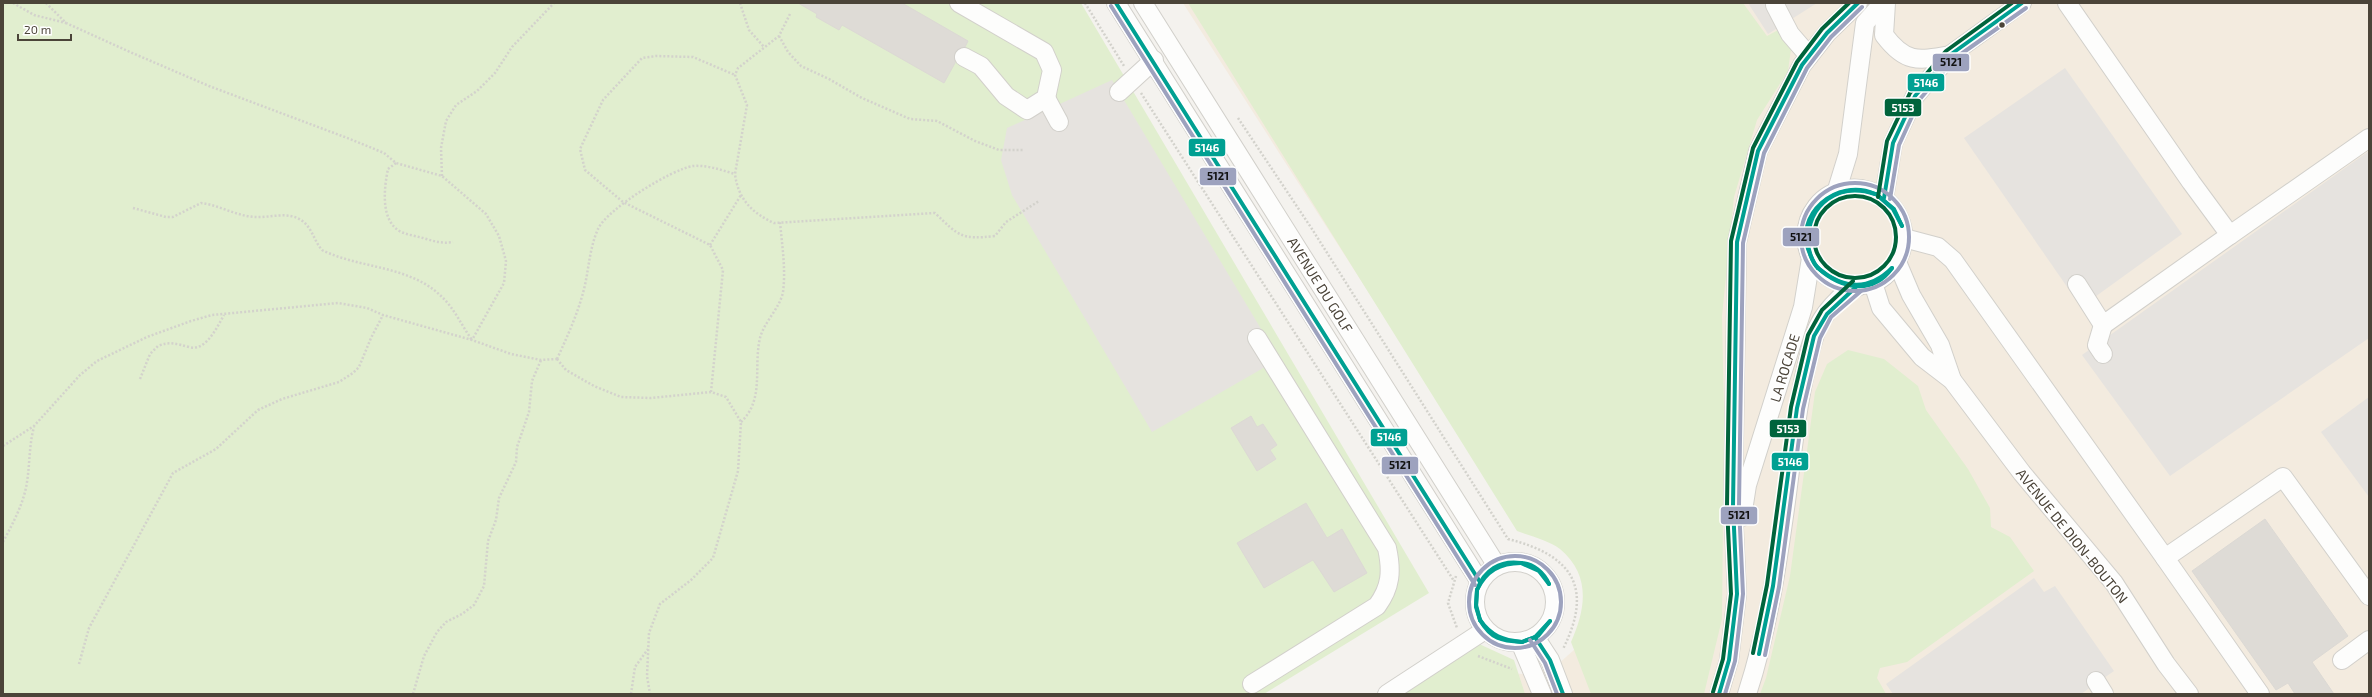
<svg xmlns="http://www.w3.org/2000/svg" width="2372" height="697" font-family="'Exo 2',sans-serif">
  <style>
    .commercial { fill: #f3ebdf }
    .green { fill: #e1eecf }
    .parking { fill: #e6e3df }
    .building { fill: #dedbd6; stroke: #dcd9d4 }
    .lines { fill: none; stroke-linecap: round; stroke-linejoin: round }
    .minor-casing { stroke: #d2d0cb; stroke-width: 20 }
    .path { stroke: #d3d2cc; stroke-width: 2.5; stroke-dasharray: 2 2; stroke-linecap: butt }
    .minor { stroke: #fdfdfc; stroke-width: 18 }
    .bus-1-casing { stroke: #fff; stroke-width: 7 }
    .bus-2-casing { stroke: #fff; stroke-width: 7 }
    .bus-3-casing { stroke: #fff; stroke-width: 7 }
    .bus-1 { stroke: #00a092; stroke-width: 4 }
    .bus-2 { stroke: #9da2be; stroke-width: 4 }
    .bus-3 { stroke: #00643c; stroke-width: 4 }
    .bus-dot { fill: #4b4439; stroke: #fff; stroke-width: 1.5 }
    .labels { text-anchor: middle; stroke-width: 3; stroke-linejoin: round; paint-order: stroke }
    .street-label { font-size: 14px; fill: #4b4439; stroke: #fff }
    .line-badge { stroke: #fff; stroke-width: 1.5 }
    .badge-label { font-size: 11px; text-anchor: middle; font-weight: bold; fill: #fff }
    .pale-badge-label { font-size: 11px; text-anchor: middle; font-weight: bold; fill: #111 }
  </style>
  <rect width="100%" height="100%" fill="#f4f2ee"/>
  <!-- commercial -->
  <path class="commercial" d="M1183,3H2369V694H1419L1485,670L1530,675L1557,665L1575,649L1591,609L1581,572L1558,545L1519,527Z"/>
  <!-- green -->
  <g class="green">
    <path d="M3,3H1081L1429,593L1264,694H3Z"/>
    <path d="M1188,3H1743L1767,36L1780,29L1791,49L1788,71L1757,120L1734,197L1722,316L1724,415L1722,619L1704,694H1591L1571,642C1586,609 1591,575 1560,549C1548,540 1530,536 1517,531Z"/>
    <path d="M1848,350L1884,359L1918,386L1926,410L1968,469L1990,508L1991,527L2010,537L2034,571L1907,662L1880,668L1877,678L1886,694H1760L1766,678L1790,576L1815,392L1827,364Z"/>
    <path d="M1477,643L1514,660L1525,694H1398Z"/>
  </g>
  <!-- parking -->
  <g class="parking">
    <path d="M1748,3H1817L1768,34Z"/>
    <path d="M2065,68L2182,234L2081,307L1964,138Z"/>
    <path d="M1112,80L1279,359L1152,432L1012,195L1001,160L1007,128Z"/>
    <path d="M2369,151V338L2170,476L2082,355Z"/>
    <path d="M2369,397V497L2321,432Z"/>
    <path d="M2034,578L2044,592L2055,586L2114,671L2081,694H1893L1886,684Z"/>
  </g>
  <!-- building -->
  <g class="building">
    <path d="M798,3H902L968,41L965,47L955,52V63L944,83L842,25L839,30L816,17L817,14Z"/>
    <path d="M1251,416L1257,427L1263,424L1277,445L1270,450L1276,459L1257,471L1231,428Z"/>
    <path d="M1306,503L1327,538L1342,529L1367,573L1334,592L1313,560L1264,588L1237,543Z"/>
    <path d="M2265,519L2348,636L2312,662L2334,694H2295L2288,683L2276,690L2192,571Z"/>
  </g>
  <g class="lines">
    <!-- minor casing -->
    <g class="minor-casing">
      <g id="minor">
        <path d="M959,3L1044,52L1052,70L1046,98L1027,110L1006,96L981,66L964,57"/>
        <path d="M1116,3L1480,582"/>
        <path d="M1143,3L1497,566"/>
        <path d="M1886,3L1884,35C1905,63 1917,61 1950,55"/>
        <path d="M2067,3L2191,182L2230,235L2103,325L2077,284"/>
        <path d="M1775,5L1790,34L1809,56"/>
        <path d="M1119,92L1154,60"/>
        <path d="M1046,98L1059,122"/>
        <path d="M1836,193L1848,154L1865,23L1883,3"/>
        <path d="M1884,198L1893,143L1915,96L1950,55L2022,3"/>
        <path d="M2230,235L2369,138"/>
        <path d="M1904,238L1938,247L1953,260L2165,558"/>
        <path d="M1897,262L1911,295L1940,345L1952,380"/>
        <path d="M1873,283L1881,308L1922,357L1952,380L2022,473L2114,583L2166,664L2189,694"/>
        <path d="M2103,325L2097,345L2103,354"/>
        <path d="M1742,517L1747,485L1803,307L1811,258"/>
        <circle cx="1515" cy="602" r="40"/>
        <path d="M1535,637L1550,660L1563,694"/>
        <path d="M1520,642L1542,694"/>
        <path d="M2342,660L2369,640"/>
        <path d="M2096,681L2104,694"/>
        <path d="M1252,684L1377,606C1391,587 1392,571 1387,548L1257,338"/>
        <path d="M1387,694L1485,630"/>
        <path d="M1719,694L1729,660L1737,594L1733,506L1737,242L1758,151L1802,65L1827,33L1858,3"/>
        <path d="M1747,694C1768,630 1778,561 1787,494C1794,440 1799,386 1815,334C1821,316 1840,293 1859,286C1863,284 1869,285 1873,283C1890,276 1902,258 1903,240C1905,210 1877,185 1848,189C1792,197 1790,280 1857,286"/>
        <path d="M2260,694L2165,558L2283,477L2369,596"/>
      </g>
    </g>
    <!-- path -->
    <g class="path">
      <path d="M13,3L34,15L66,23"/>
      <path d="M46,3L66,23L130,52L209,86L350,139L384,153L396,163L442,176L486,214L499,236L506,261L504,283L472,340"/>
      <path d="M740,3L749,30L764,47"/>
      <path d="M1085,3L1124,66"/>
      <path d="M790,14L779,36L738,68L735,75L747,105L735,174C738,199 752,213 774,223L935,213C959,236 961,240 995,236L1006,222L1039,201"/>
      <path d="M779,36L788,52L801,66L829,79L862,98L910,119L937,121L975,141L999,150H1024"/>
      <path d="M1141,93L1454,581"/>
      <path d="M1238,118L1312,229L1508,539C1572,555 1594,587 1563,649"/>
      <path d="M396,163L388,169C384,188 380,221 401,232C408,235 416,236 423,238C433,241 442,244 453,242"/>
      <path d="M442,176L441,148L446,121L456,105L477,91L495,73L512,47L554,3"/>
      <path d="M133,208L166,217H173L201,203C219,205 236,216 255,217C270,218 287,211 301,220C312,227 314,241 322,250C360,269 410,265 442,297C454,308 462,326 472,340"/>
      <path d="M710,245L741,195"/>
      <path d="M557,359L566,370L594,386L621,397L651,398L711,392L726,397L741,422L738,471L713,558L691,580L660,604L649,633L647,676L650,694"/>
      <path d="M557,359C568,335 579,311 585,285C589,266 590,247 598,229C607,209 672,169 693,166C708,165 721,170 735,174"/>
      <path d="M140,379L150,354L158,346C169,341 177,344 189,347C206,352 217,327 224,315"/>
      <path d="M711,392L723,270L710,245L623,202L585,170L580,149L603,100L642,58L656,56L693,57L735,75"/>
      <path d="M741,422C765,399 753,368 760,338C764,322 780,308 783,292C786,269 782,245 780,222"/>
      <path d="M3,446L34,426L80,375L97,361L147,337L191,321L212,315L338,303L367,308L383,315L472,340L511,354L541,360L557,359"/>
      <path d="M3,542C13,523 24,503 27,482C30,463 29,445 34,427"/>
      <path d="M1456,576L1448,603L1457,628"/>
      <path d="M1478,656L1512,669"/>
      <path d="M79,664L89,628L173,473L216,449L258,410L282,399L339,382L353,373L359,367L371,338L383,315"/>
      <path d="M413,694L424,656L437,632L446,622L462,614L474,605L484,586L488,541L496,520L499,498L516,462L517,447L529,412L532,381L541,360"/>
      <path d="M631,694L635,667L648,649"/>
    </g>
    <!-- minor -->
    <use href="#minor" class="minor"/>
    <!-- bus-1 casing -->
    <g class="bus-1-casing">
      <g id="bus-1">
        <path d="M1116,3L1480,582"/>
        <path d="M1876,194L1894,209L1902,226"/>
        <path d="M1876,194L1893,209L1902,226"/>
        <path d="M1884,198L1893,143L1915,96L1950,55L2022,3"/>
        <path d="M1818,268C1842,288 1868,292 1892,268"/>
        <path d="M1818,268C1840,288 1872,296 1892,268"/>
        <path d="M1818,268C1814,264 1812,259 1810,254C1792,215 1837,177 1875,194"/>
        <path d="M1818,268C1812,262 1808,250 1808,242C1808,204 1838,182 1875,194"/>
        <path d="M1521,563C1533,563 1544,573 1549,584"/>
        <path d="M1521,563L1539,571L1549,584"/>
        <path d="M1477,590L1476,605L1480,620"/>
        <path d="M1477,590L1476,607L1480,620"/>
        <path d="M1477,590C1484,570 1500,560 1521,563"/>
        <path d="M1477,590C1486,571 1500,563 1521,563"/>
        <path d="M1480,620C1491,636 1503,640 1522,642"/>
        <path d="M1480,620C1491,639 1501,641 1522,642"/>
        <path d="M1535,637L1550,660L1563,694"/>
        <path d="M1522,642L1535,637L1550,621"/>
        <path d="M1522,642L1538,636L1550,621"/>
        <path d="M1759,654L1773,586L1797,408L1814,336L1827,314L1857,286"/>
        <path d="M1719,694L1729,660L1737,594L1733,506L1737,242L1758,151L1802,65L1827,33L1858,3"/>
      </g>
    </g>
    <!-- bus-2 casing -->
    <g class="bus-2-casing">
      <g id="bus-2">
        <path d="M1111,6L1475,585"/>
        <circle cx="1855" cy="237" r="54"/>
        <path d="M1890,199L1899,145L1920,99L1954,59L2026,8"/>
        <circle cx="1515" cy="602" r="46"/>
        <path d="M1530,640L1545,663L1557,694"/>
        <path d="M1765,655L1779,587L1803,409L1820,338L1831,317L1861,291"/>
        <path d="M1725,694L1735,661L1743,594L1739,506L1743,243L1764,153L1807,68L1831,37L1862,7"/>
      </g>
    </g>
    <!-- bus-3 casing -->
    <g class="bus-3-casing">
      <g id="bus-3">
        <circle cx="1855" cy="237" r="41"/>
        <path d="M1878,197L1887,141L1910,93L1946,51L2012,3"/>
        <path d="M1753,653L1767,585L1791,407L1808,335L1822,310L1853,281"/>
        <path d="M1713,692L1723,659L1731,594L1727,506L1731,241L1753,148L1797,62L1822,29L1849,3"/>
      </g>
    </g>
    <!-- bus-1 -->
    <use href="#bus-1" class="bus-1"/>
    <!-- bus-2 -->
    <use href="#bus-2" class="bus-2"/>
    <!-- bus-3 -->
    <use href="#bus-3" class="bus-3"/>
  </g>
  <!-- markers -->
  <circle class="bus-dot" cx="2002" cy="25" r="3.5"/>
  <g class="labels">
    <!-- street labels -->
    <g class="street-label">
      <text transform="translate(1320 285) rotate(58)" y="5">AVENUE DU GOLF</text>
      <text transform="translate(1785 368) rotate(-73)" y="5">LA ROCADE</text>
      <text transform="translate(2072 536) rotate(51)" y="5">AVENUE DE DION-BOUTON</text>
    </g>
  </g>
  <g class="line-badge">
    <rect x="1932" y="53" width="38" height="19" rx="4" fill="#9da2be"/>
    <rect x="1907" y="73" width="38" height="19" rx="4" fill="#00a092"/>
    <rect x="1884" y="98" width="38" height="19" rx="4" fill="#00643c"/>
    <rect x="1188" y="138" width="38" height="19" rx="4" fill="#00a092"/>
    <rect x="1199" y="167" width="38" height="19" rx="4" fill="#9da2be"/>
    <rect x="1782" y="227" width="38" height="20" rx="4" fill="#9da2be"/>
    <rect x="1769" y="419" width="38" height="19" rx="4" fill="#00643c"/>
    <rect x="1370" y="428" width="38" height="19" rx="4" fill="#00a092"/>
    <rect x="1771" y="452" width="38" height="19" rx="4" fill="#00a092"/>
    <rect x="1381" y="456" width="38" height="19" rx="4" fill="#9da2be"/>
    <rect x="1720" y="506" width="38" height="19" rx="4" fill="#9da2be"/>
  </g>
  <g class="badge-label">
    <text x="1926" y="87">5146</text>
    <text x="1903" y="112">5153</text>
    <text x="1207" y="152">5146</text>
    <text x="1788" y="433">5153</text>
    <text x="1389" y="441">5146</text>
    <text x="1790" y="466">5146</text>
  </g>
  <g class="pale-badge-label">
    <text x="1951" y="66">5121</text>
    <text x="1218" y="180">5121</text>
    <text x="1801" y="241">5121</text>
    <text x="1400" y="469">5121</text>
    <text x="1739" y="519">5121</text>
  </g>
  <!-- border -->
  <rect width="2372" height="697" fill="none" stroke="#4b4439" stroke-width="8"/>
  <!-- scale -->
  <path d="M18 34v6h53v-6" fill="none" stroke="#4b4439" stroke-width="2"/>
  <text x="24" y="34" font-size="12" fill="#4b4439" stroke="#ffffff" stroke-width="3" paint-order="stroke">20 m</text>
</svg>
